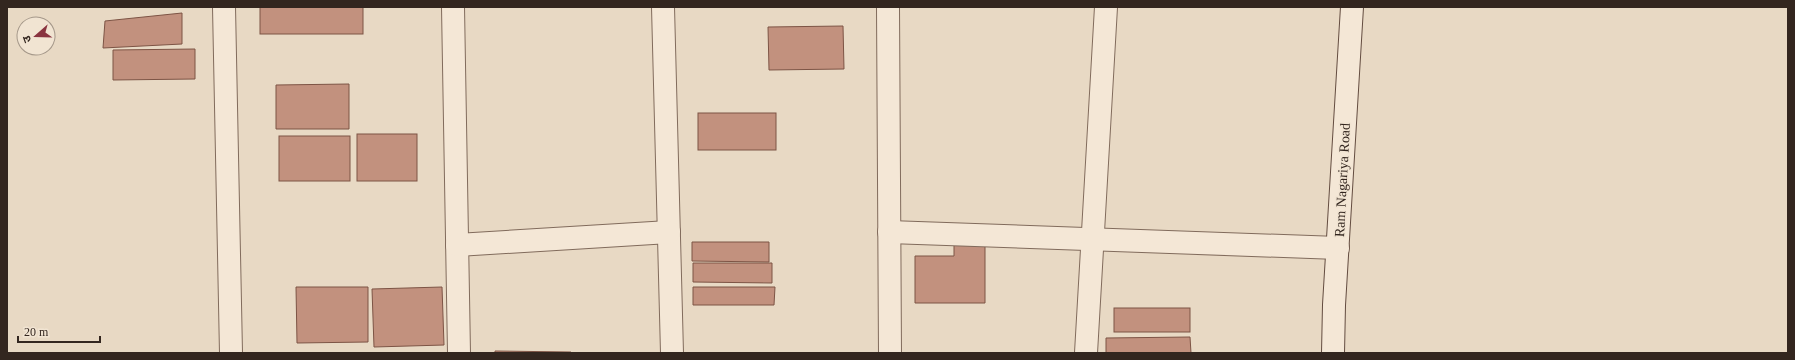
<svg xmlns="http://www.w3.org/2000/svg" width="1795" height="360" font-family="'Times New Roman','Noto Sans Devanagari',serif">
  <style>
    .building { fill: #c2917e; stroke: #7d5445 }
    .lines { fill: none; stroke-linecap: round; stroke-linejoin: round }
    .street-casing { stroke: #816b5c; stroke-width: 24 }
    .secondary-casing { stroke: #634c40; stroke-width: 24 }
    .street { stroke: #f4e7d6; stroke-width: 22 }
    .secondary { stroke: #f4e7d6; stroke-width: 22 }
    .labels { text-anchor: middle; stroke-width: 3; stroke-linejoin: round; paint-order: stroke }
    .street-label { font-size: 14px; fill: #33261f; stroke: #f1e4d2 }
  </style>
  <rect width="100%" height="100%" fill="#e8d9c4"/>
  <!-- building -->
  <g class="building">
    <rect x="260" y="7" width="103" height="27"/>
    <path d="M182,13V44L103,48L105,21Z"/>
    <path d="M843,26L844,69L769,70L768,27Z"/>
    <path d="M195,49V79L113,80V50Z"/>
    <path d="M349,84V129H276V85Z"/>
    <rect x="698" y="113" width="78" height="37"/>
    <rect x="357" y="134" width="60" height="47"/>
    <rect x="279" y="136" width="71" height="45"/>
    <path d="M692,242H769V262L692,261Z"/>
    <path d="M954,244H985V303H915V256H954Z"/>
    <path d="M693,263H772V283L693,282Z"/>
    <path d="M296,287H368V342L297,343Z"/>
    <path d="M442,287L444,345L374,347L372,289Z"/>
    <path d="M693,287H775L774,305H693Z"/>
    <rect x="1114" y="308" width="76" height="24"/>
    <path d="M1190,337L1191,353H1106V338Z"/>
    <path d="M495,351L571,352V353H495Z"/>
  </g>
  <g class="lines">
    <!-- street casing -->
    <g class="street-casing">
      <g id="street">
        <path d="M224,7L231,353"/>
        <path d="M453,7L459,353"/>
        <path d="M663,7L672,353"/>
        <path d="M888,7L890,353"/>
        <path d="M889,232L1338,248"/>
        <path d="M457,245L669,232"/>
        <path d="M1086,353L1106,7"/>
      </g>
    </g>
    <!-- secondary casing -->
    <g class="secondary-casing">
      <path id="secondary" d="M1333,353L1334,305L1352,7"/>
    </g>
    <!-- street -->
    <use href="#street" class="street"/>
    <!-- secondary -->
    <use href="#secondary" class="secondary"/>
  </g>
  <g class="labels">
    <!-- street labels -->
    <g class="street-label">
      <text transform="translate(1342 180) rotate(-87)" y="5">Ram Nagariya Road</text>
    </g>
  </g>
  <!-- border -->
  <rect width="1795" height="360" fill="none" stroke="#33261f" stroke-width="16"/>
  <!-- north arrow -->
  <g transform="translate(36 36) rotate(250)"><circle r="19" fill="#f1e4d2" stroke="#a5988a"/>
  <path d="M0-3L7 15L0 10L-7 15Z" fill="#89333f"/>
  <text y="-6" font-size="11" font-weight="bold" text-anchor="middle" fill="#33261f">उ</text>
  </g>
  <!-- scale -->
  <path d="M18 336v6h82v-6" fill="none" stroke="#33261f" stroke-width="2"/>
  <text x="24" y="336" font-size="12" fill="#33261f" stroke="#f1e4d2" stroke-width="3" paint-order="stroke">20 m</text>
</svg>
